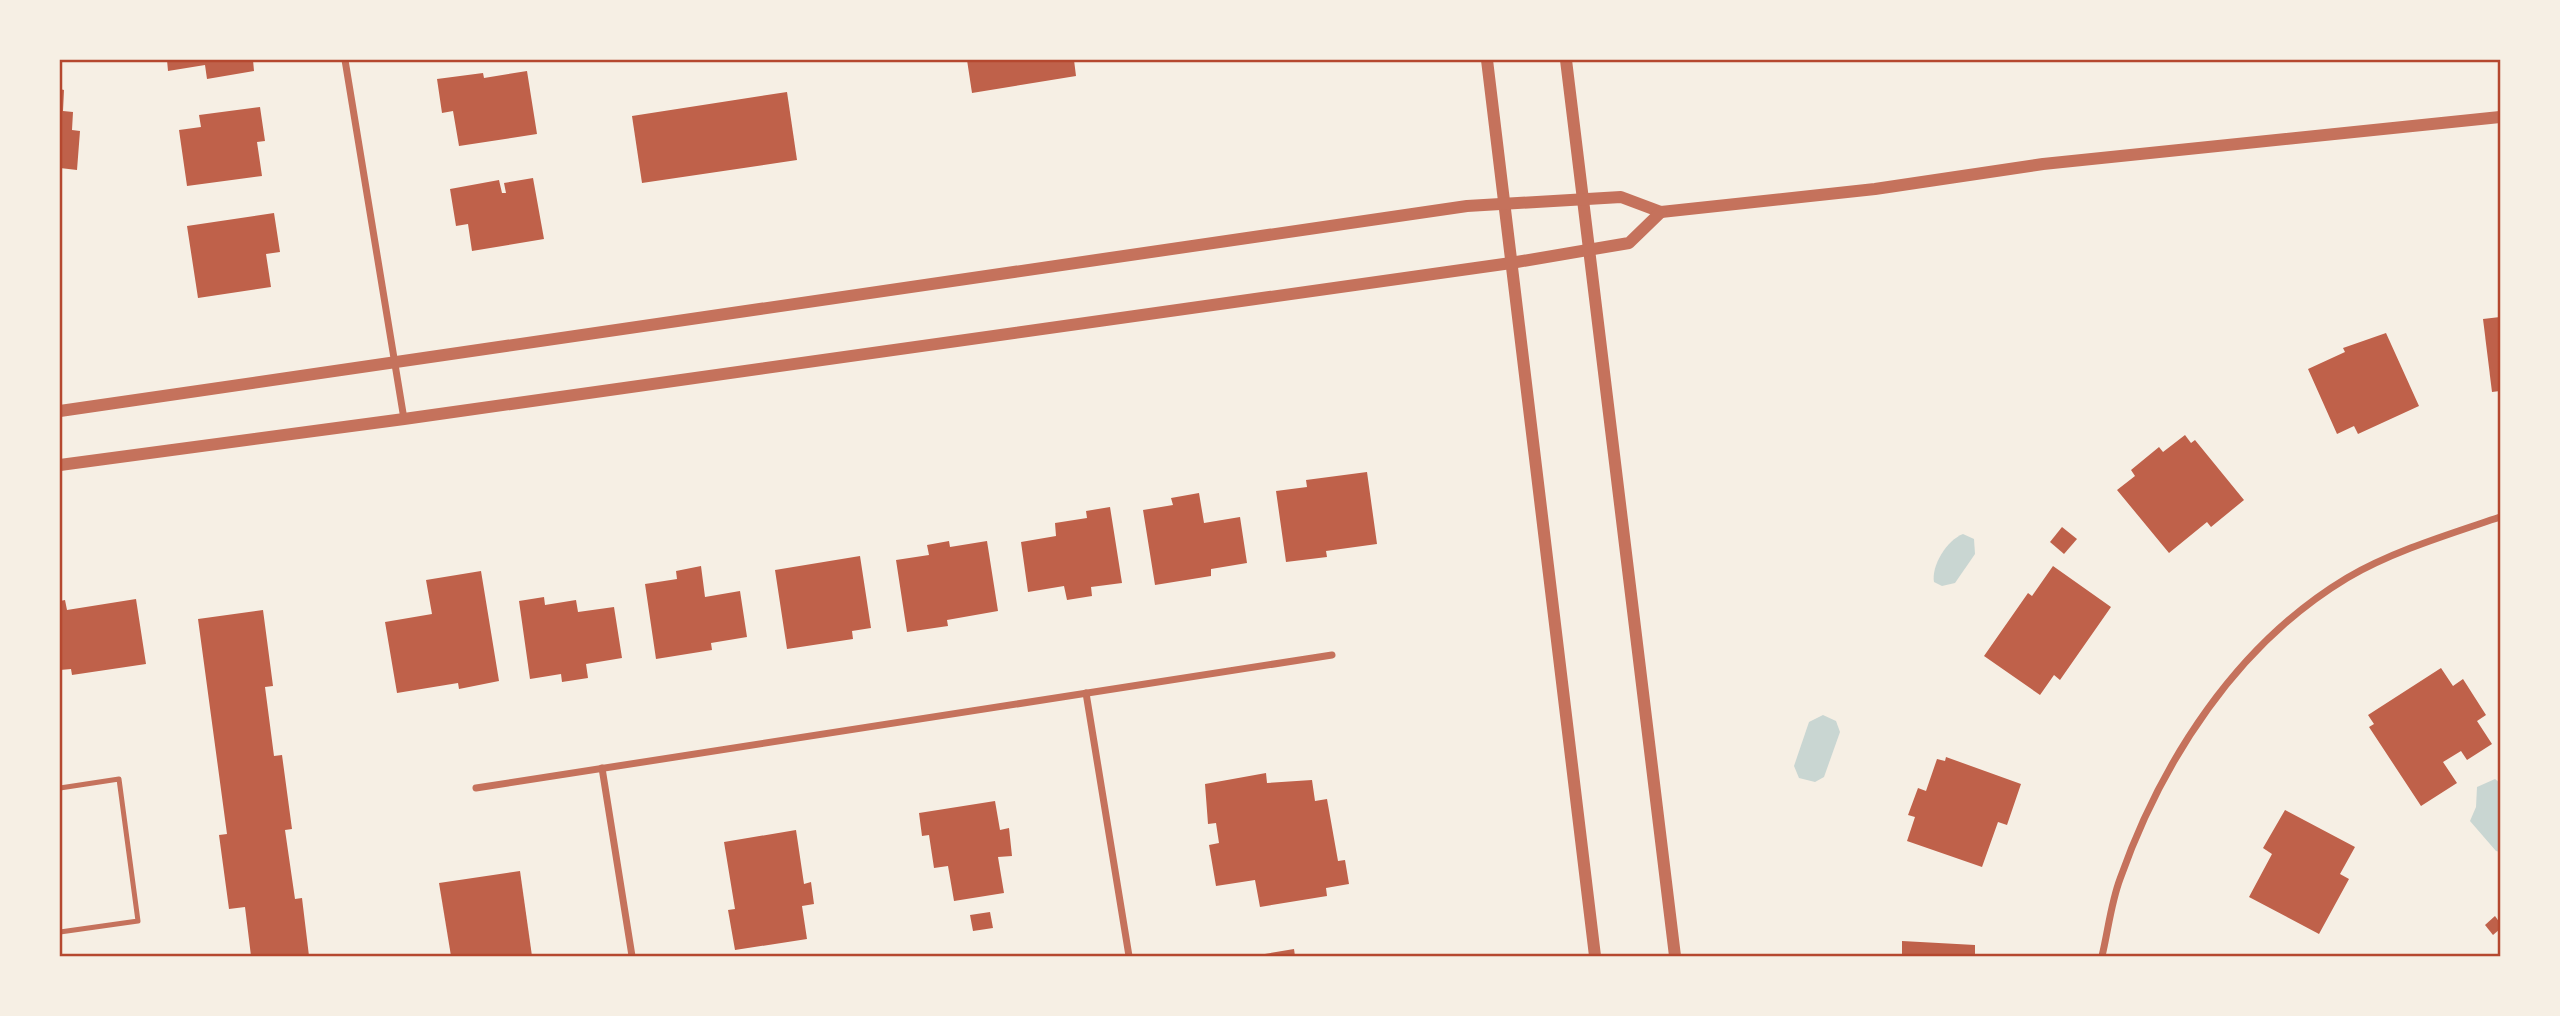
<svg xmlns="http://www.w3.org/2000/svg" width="2560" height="1016" font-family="Poppins,sans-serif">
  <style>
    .water { fill: #c9d6d2 }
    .building { fill: #bf614a }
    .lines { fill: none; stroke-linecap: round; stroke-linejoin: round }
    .service { stroke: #c5725c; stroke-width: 5 }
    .minor { stroke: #c5725c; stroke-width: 7 }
    .tertiary { stroke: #c5725c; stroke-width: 12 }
    .neatline { fill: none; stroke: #b5482f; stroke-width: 2.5 }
  </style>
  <rect width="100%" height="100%" fill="#f6efe4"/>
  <!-- water -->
  <g class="water">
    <path d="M1963,534L1974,539L1975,554L1955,583L1942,586L1934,582C1931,566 1947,540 1963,534Z"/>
    <path d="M1823,715L1836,721L1840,732L1824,777L1815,782L1799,778L1794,766L1809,722Z"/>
    <path d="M2495,779L2500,783V852L2496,851L2470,821L2476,807L2477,787Z"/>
  </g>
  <!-- building -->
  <g class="building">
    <path d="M167,60H253L254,71L207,79L205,65L168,71Z"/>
    <path d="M967,60H1074L1076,76L972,93Z"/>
    <path d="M527,71L537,134L459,146L453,111L442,113L437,79L483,73L484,78Z"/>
    <path d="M60,89L64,90L63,111L73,112L72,130L80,131L77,170L60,168Z"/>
    <path d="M787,92L797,160L642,183L632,116Z"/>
    <path d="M260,107L265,141L257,142L262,176L187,186L179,130L201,127L199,115Z"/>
    <path d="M533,178L544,239L472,251L468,224L456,226L450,189L499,180L502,193H506L504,183Z"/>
    <path d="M274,213L280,252L266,254L271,287L198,298L187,226Z"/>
    <path d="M2500,317V391L2492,392L2483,319Z"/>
    <path d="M2386,333L2419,406L2358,434L2354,426L2337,434L2308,369L2345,352L2343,348Z"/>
    <path d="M2185,435L2191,443L2195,440L2244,500L2211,527L2207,522L2169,553L2117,490L2135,476L2131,470L2159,447L2163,452Z"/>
    <path d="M1367,472L1377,544L1326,551L1327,557L1286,562L1276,491L1307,487L1306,480Z"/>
    <path d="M1199,493L1204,523L1240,517L1247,563L1211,569V576L1155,585L1143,510L1173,505L1171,498Z"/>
    <path d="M1110,507L1122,583L1091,587L1092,596L1067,600L1064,586L1028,592L1021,542L1056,536L1055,523L1087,518L1086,511Z"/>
    <path d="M2062,527L2077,539L2064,554L2050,542Z"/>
    <path d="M949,541L950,547L987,541L998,611L947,620L948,626L907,632L896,560L929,555L927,545Z"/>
    <path d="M860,556L871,628L852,631L853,639L787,649L775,570Z"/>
    <path d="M701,566L705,597L740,591L747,637L711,643L712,650L656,659L645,584L677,579L676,571Z"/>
    <path d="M2053,566L2111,607L2060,680L2054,675L2040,695L1984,656L2028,593L2032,596Z"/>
    <path d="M481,571L499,681L459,689L458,683L397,693L385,622L432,614L426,580Z"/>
    <path d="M544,597L545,605L576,600L578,612L614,607L622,658L586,664L588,678L562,682L561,674L530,679L519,601Z"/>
    <path d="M136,599L146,664L72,675L71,669L60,670V601L65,600L67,610Z"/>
    <path d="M263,610L273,686L265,687L274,756L282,755L292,829L285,830L295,899L302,898L309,956H251L245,907L229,909L219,835L227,834L198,619Z"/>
    <path d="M2441,668L2453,686L2463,679L2486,715L2477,721L2492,744L2467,760L2461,751L2443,762L2457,783L2421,806L2369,727L2374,724L2368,715Z"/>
    <path d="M1946,757L2021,784L2007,825L1998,822L1982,867L1907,841L1915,817L1908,815L1918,788L1926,791L1937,759L1945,761Z"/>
    <path d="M1266,773L1267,783L1312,780L1315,801L1327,799L1338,861L1345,860L1349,884L1326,888L1327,896L1260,907L1255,880L1216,886L1209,845L1219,843L1216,823L1208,824L1205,784Z"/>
    <path d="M995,801L1000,830L1009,828L1012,856L998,857L1004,893L954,901L948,866L934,868L929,835L922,836L919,813Z"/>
    <path d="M2285,810L2355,847L2340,874L2349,879L2319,934L2249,897L2272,854L2263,848Z"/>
    <path d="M796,830L804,884L811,882L814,904L802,906L807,939L735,950L728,910L735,909L724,842Z"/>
    <path d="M520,871L532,956H451L439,883Z"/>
    <path d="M990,912L993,928L973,931L970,915Z"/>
    <path d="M2495,916L2500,923V929L2493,935L2485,925Z"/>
    <path d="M1902,941L1975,945V956H1902Z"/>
    <path d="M1294,949L1295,956H1259V955Z"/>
  </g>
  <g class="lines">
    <!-- service -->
    <path class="service" d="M60,788L119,779L138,921L60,932"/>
    <!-- minor -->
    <g class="minor">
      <path d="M345,60L404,419"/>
      <path d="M1086,693L1129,956"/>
      <path d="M602,768L632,956"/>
      <path d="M476,788L1332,655"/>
      <path d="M2102,956C2108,931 2111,903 2120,879C2162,760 2237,644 2347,578C2393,551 2450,534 2500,517"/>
    </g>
    <!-- tertiary -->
    <g class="tertiary">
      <path d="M1487,60L1595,956"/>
      <path d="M1566,60L1675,956"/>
      <path d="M60,411L1467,206L1621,197L1661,212L1875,189L2043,164L2500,117"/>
      <path d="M60,465L404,419L1511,263L1629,243L1661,212"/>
    </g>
  </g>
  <!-- border -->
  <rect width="2560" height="1016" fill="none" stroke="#f6efe4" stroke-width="122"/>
  <rect x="61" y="61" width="2438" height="894" class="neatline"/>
</svg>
